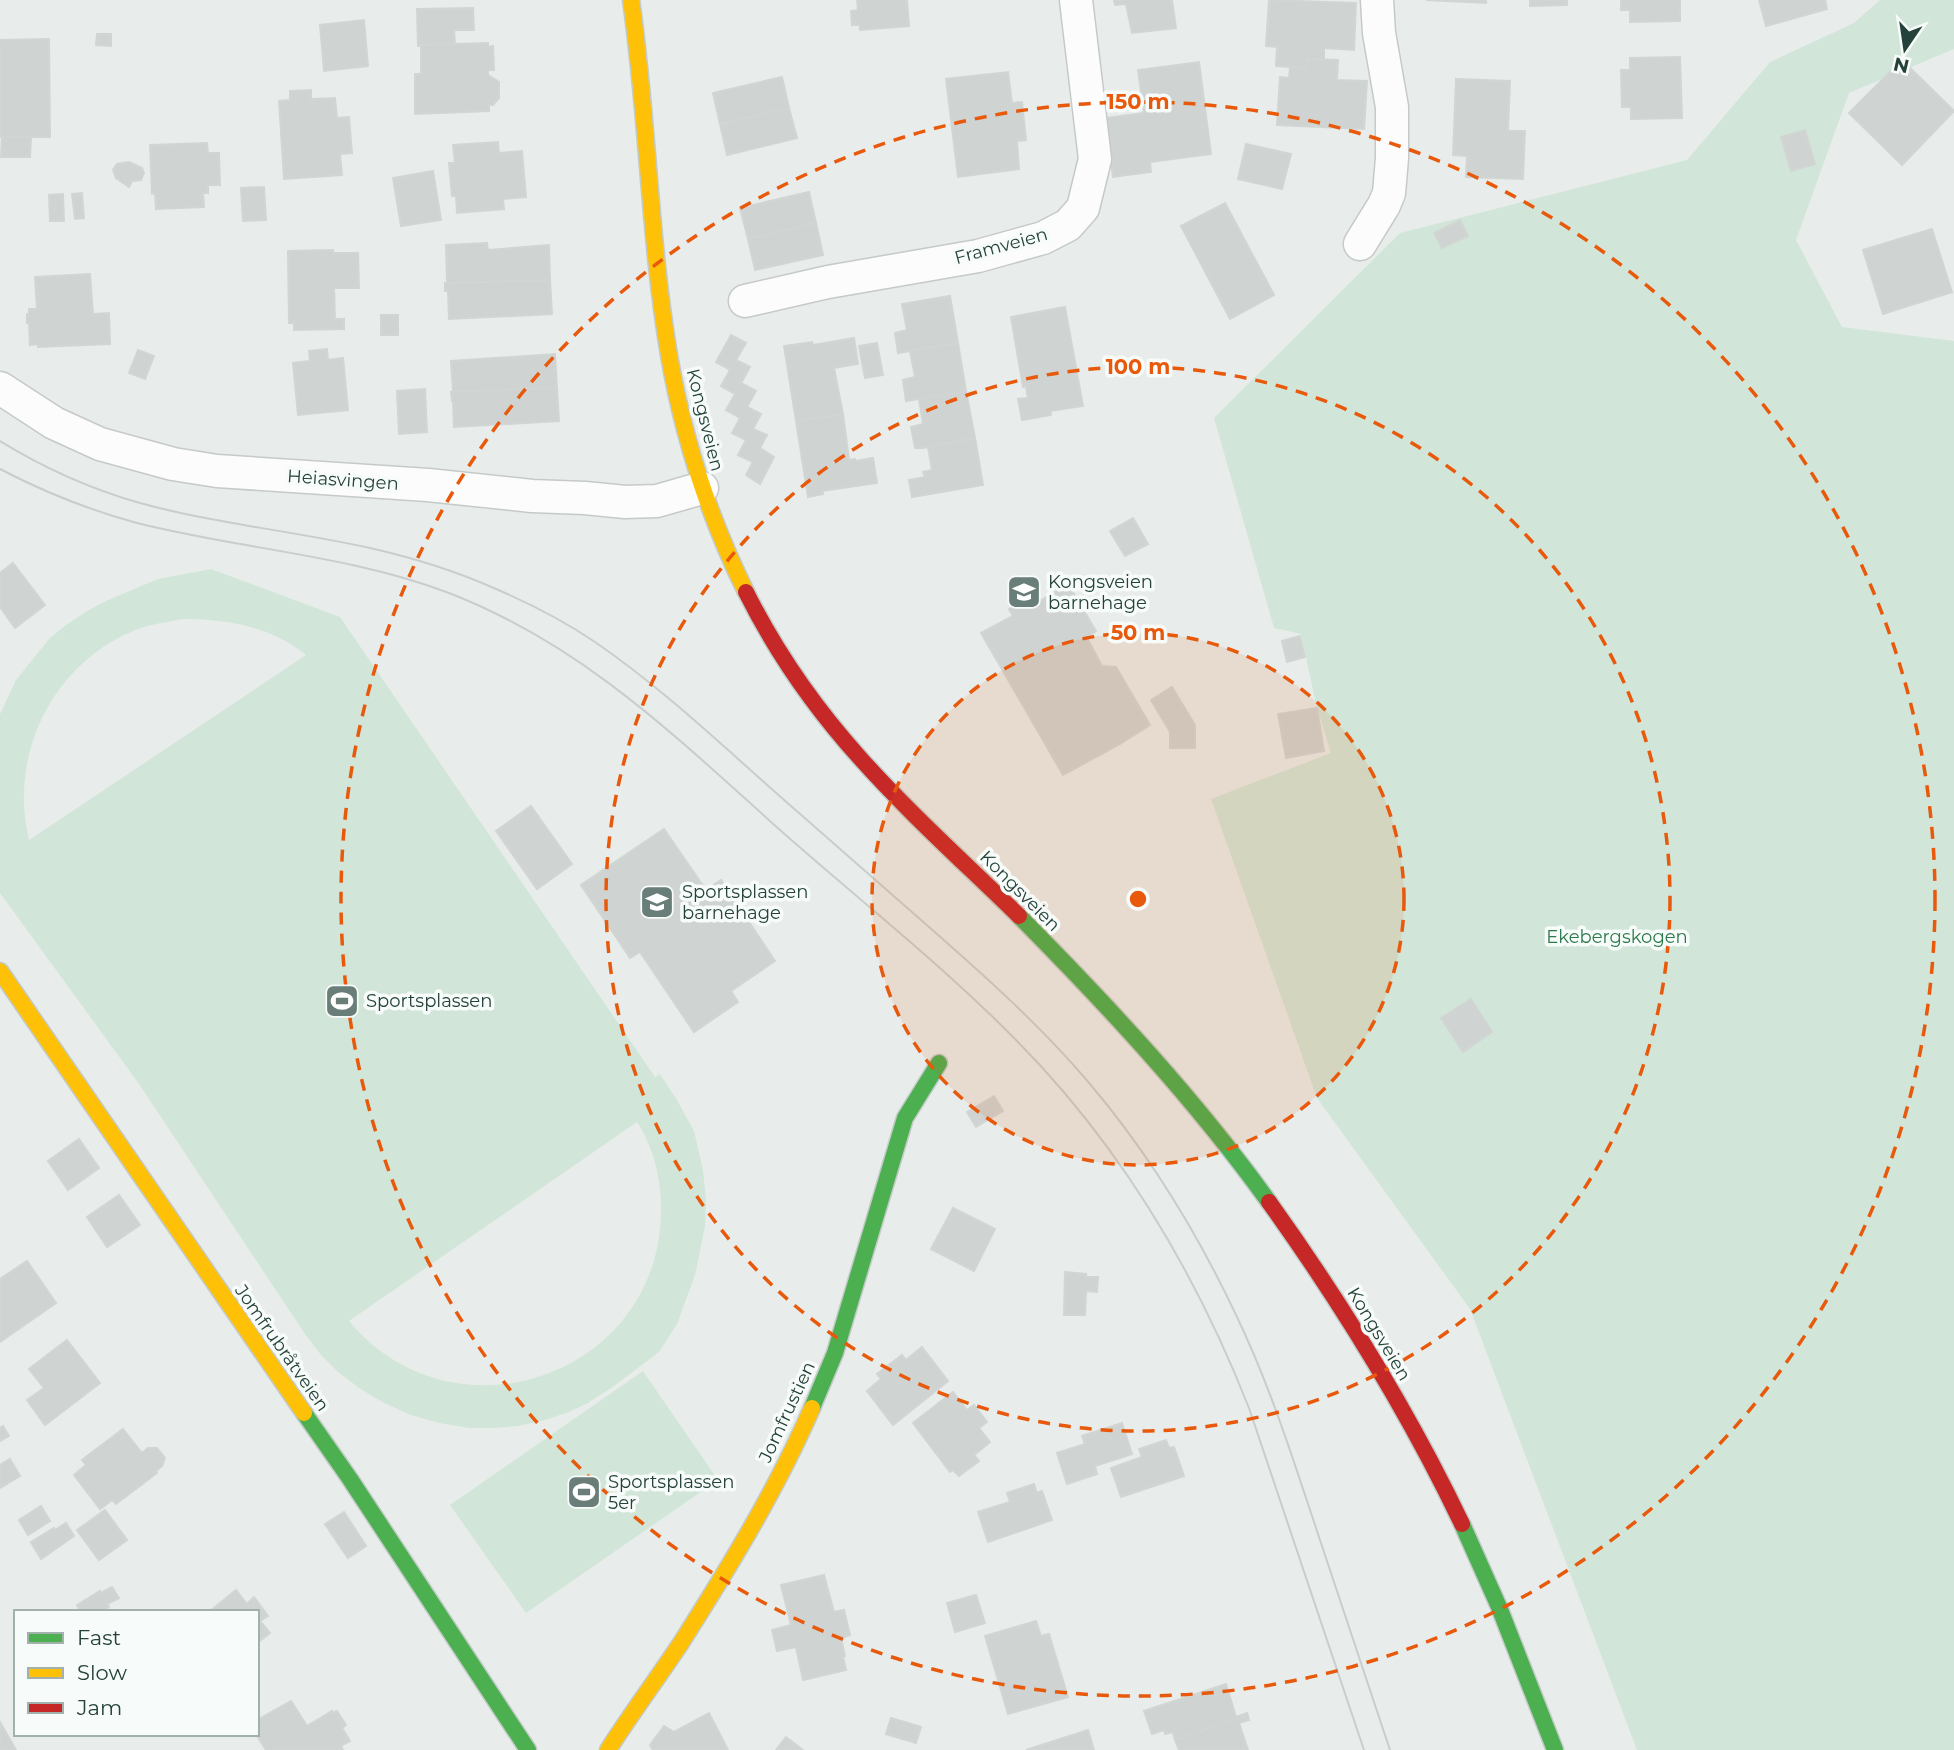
<svg xmlns="http://www.w3.org/2000/svg" width="1954" height="1750" font-family="Montserrat,sans-serif">
  <style>
    .green { fill: #d1e6d8; fill-rule: evenodd }
    .building { fill: #cfd4d2; stroke: #d1d6d4; stroke-width: 2 }
    .lines { fill: none; stroke-linecap: round; stroke-linejoin: round }
    .street-casing { stroke: #c5cac8; stroke-width: 35 }
    .fast-casing { stroke: #c3cbc8; stroke-width: 19 }
    .slow-casing { stroke: #c3cbc8; stroke-width: 19 }
    .jam-casing { stroke: #c3cbc8; stroke-width: 19 }
    .street { stroke: #fcfcfc; stroke-width: 32 }
    .fast { stroke: #4caf50; stroke-width: 16 }
    .slow { stroke: #ffc107; stroke-width: 16 }
    .jam { stroke: #c62828; stroke-width: 16 }
    .tram { stroke: #c9cdcc; stroke-width: 2 }
    .ring { fill: none; stroke: #e8590c; stroke-width: 3.5; stroke-dasharray: 12 9 }
    .labels { text-anchor: middle; stroke-width: 7; stroke-linejoin: round; paint-order: stroke }
    .street-label { font-size: 18px; fill: #24423a; stroke: #f7fbf9 }
    .poi-label { font-size: 18px; fill: #24423a; stroke: #f7fbf9; text-anchor: start }
    .park-label { font-size: 18px; fill: #2d7a4b; stroke: #f7fbf9 }
    .centre { fill: #e8590c; stroke: #f7fbf9; stroke-width: 3.5 }
    .ring-label { font-size: 21px; text-anchor: middle; font-weight: bold; fill: #e8590c; stroke: #f7fbf9; stroke-width: 7; stroke-linejoin: round; paint-order: stroke }
  </style>
  <rect width="100%" height="100%" fill="#e8edeb"/>
  <!-- green -->
  <g class="green">
    <path d="M1880,0H1954V49L1849,93L1796,240L1842,327L1954,341V1750H1637L1470,1309L1317,1098L1211,799L1331,753L1316,704L1301,634L1274,628L1214,418L1400,233L1687,160L1770,62L1854,23Z"/>
    <path d="M211,569L340,617L655,1077L660,1074L677,1100L694,1131L703,1170L706,1200L705,1226L695,1275L677,1324L659,1352L614,1386L588,1403L569,1412L545,1420L518,1426L494,1428H469L439,1423L411,1415L384,1403L359,1388L338,1372L321,1355L305,1334L139,1084L0,893V714L16,680L49,639L66,625L87,611L108,600L158,579ZM184,619C228,619 272,627 306,655L29,840C7,750 58,654 147,626C159,623 172,621 184,619ZM637,1122C654,1147 662,1183 661,1214C657,1377 453,1446 349,1321Z"/>
    <path d="M643,1371L718,1480L526,1613L450,1505Z"/>
  </g>
  <!-- building -->
  <g class="building">
    <path d="M857,0H907L909,26L860,30V25H852L851,11L858,10Z"/>
    <path d="M1114,0H1172L1176,28L1132,33L1126,4L1115,5Z"/>
    <path d="M1269,0L1356,3L1354,50L1324,48V60L1307,59V68L1276,66L1277,47L1266,46Z"/>
    <path d="M1426,0H1486V3Z"/>
    <path d="M1530,0H1567V5L1530,6Z"/>
    <path d="M1621,0H1680V21L1630,22V10H1621Z"/>
    <path d="M1759,0H1825L1827,9L1766,26Z"/>
    <path d="M473,8L474,30H454L455,44L418,46L417,9Z"/>
    <path d="M364,20L368,66L324,71L320,25Z"/>
    <path d="M97,34H111V46L96,45Z"/>
    <path d="M49,39L50,137H1L0,40Z"/>
    <path d="M488,43V47L493,46L494,70H488V75L499,82V98L493,105H489V111L415,114V74H421V45Z"/>
    <path d="M1680,57L1682,118L1631,119V107H1622L1621,70H1630V58Z"/>
    <path d="M1307,59L1338,60L1337,80L1367,81L1364,129L1277,125L1280,77L1289,78L1290,67L1307,68Z"/>
    <path d="M1902,60L1954,111L1902,165L1849,113Z"/>
    <path d="M1199,62L1211,154L1150,162L1151,172L1113,177L1105,118L1144,113L1138,70Z"/>
    <path d="M1008,72L1012,103L1022,102L1026,140L1017,141L1019,169L958,177L946,79Z"/>
    <path d="M782,77L789,108L720,124L713,93Z"/>
    <path d="M1456,79L1510,81L1508,131H1525L1523,179L1466,177L1467,156L1453,155Z"/>
    <path d="M311,90V99L335,98L337,118L349,117L352,153L340,154L342,175L284,179L279,101L290,100V91Z"/>
    <path d="M789,108L797,138L727,155L720,124Z"/>
    <path d="M1805,130L1815,164L1791,171L1781,137Z"/>
    <path d="M2,137H31L30,157H1Z"/>
    <path d="M498,142L499,153L522,151L526,197L503,199L504,209L457,213L456,196H452L449,163H455L453,145Z"/>
    <path d="M207,143L208,153H219L220,185H208V193H203L204,207L156,209L155,193L152,194L150,145Z"/>
    <path d="M1246,144L1291,154L1282,189L1238,179Z"/>
    <path d="M129,162L142,168L144,173L141,180L132,181L129,187L116,178L113,170L117,164Z"/>
    <path d="M433,171L441,220L401,226L393,178Z"/>
    <path d="M264,187L266,220L243,221L241,188Z"/>
    <path d="M809,192L816,223L748,239L740,208Z"/>
    <path d="M82,193L84,218L75,219L72,194Z"/>
    <path d="M63,194L64,221H50L49,195Z"/>
    <path d="M1225,203L1274,295L1230,319L1181,226Z"/>
    <path d="M1460,220L1468,236L1442,248L1434,233Z"/>
    <path d="M816,223L823,255L755,270L748,239Z"/>
    <path d="M1932,229L1952,292L1883,314L1863,250Z"/>
    <path d="M487,243L488,250L549,245L550,280L447,283L446,245Z"/>
    <path d="M333,250V253H358L359,288H334L335,319H344V329L294,330V323H289L288,251Z"/>
    <path d="M90,274L93,314L109,313L110,344L38,347V344L30,345L29,323H27V314H29V309H37L35,277Z"/>
    <path d="M550,280L552,314L449,319L448,291H445V283Z"/>
    <path d="M950,296L958,343L898,353L895,333L907,330L902,304Z"/>
    <path d="M1065,307L1083,406L1050,411L1051,415L1022,420L1018,399L1028,398L1026,386L1023,387L1011,317Z"/>
    <rect x="381" y="315" width="17" height="20"/>
    <path d="M731,335L746,343L736,360L750,367L741,383L756,391L747,407L761,414L753,429L767,435L760,448L774,457L760,484L746,475L753,462L738,455L746,440L732,433L740,418L726,410L735,394L721,386L730,370L716,362Z"/>
    <path d="M854,338L858,364L834,368L843,414L796,421L784,346L812,342L813,345Z"/>
    <path d="M877,343L883,375L865,378L859,346Z"/>
    <path d="M958,343L966,391L906,401L903,380L915,377L910,351Z"/>
    <path d="M327,349L328,360L343,358L348,410L298,415L293,363L310,361L309,351Z"/>
    <path d="M138,350L154,356L145,379L129,373Z"/>
    <path d="M555,354L557,388L453,392L451,361Z"/>
    <path d="M557,388L559,421L454,427L453,401H452L451,392Z"/>
    <path d="M425,389L427,432L399,434L397,391Z"/>
    <path d="M966,391L975,438L923,448H915L911,427L923,424L919,399Z"/>
    <path d="M843,414L849,460L855,459L856,461L873,458L877,483L822,491L823,494L808,497L796,421Z"/>
    <path d="M975,438L983,485L912,497L909,480L925,477L923,472L932,470L928,447Z"/>
    <path d="M1133,518L1148,544L1125,556L1110,531Z"/>
    <path d="M13,563L45,605L15,628L0,607V573Z"/>
    <path d="M1068,584L1096,631L1087,638L1102,666L1116,667L1150,725L1120,744L1063,775L981,633L1013,616L1009,609L1034,594L1038,602Z"/>
    <path d="M1300,636L1305,657L1287,662L1282,641Z"/>
    <path d="M1172,687L1195,725V748H1170V732L1151,700Z"/>
    <path d="M1317,708L1324,751L1286,758L1278,714Z"/>
    <path d="M531,806L572,864L537,889L496,831Z"/>
    <path d="M664,829L706,890L721,880L775,961L731,991L738,1002L694,1032L640,952L630,958L581,885Z"/>
    <path d="M1471,999L1492,1032L1463,1052L1441,1018Z"/>
    <path d="M994,1096L1003,1111L976,1127L967,1112Z"/>
    <path d="M79,1139L99,1168L68,1190L48,1161Z"/>
    <path d="M119,1195L140,1225L107,1247L87,1217Z"/>
    <path d="M953,1208L995,1229L974,1271L931,1249Z"/>
    <path d="M27,1261L56,1303L0,1342V1279Z"/>
    <path d="M1065,1272L1086,1274V1277H1098L1097,1292L1086,1291L1085,1315H1064Z"/>
    <path d="M67,1340L100,1383L45,1425L27,1400L44,1388L29,1369Z"/>
    <path d="M922,1347L948,1381L893,1425L867,1391L881,1379L877,1374L902,1355L906,1360Z"/>
    <path d="M953,1392L967,1410L974,1405L987,1422L979,1428L990,1442L974,1455L979,1461L959,1476L953,1470L950,1472L913,1423Z"/>
    <path d="M1122,1423L1132,1454L1095,1466L1097,1474L1067,1484L1057,1453L1085,1444L1082,1436Z"/>
    <path d="M3,1426L9,1436L0,1441V1428Z"/>
    <path d="M123,1429L142,1453L148,1448H157L165,1458L162,1466L156,1471L157,1473L116,1504L112,1500L100,1509L74,1475L86,1465L82,1460Z"/>
    <path d="M1166,1440L1169,1448L1174,1447L1184,1476L1121,1497L1111,1468L1142,1457L1139,1449Z"/>
    <path d="M10,1459L20,1476L0,1488V1465Z"/>
    <path d="M1034,1484L1037,1493L1042,1491L1052,1520L988,1542L978,1512L1010,1502L1007,1493Z"/>
    <path d="M41,1506L50,1521L28,1535L19,1520Z"/>
    <path d="M105,1510L127,1540L99,1560L77,1530Z"/>
    <path d="M344,1512L366,1546L348,1558L325,1524Z"/>
    <path d="M66,1523L74,1536L41,1559L31,1542L54,1528L55,1530Z"/>
    <path d="M824,1575L834,1612L844,1610L850,1635L841,1638L845,1656L843,1657L846,1670L803,1680L796,1647L777,1651L772,1630L791,1625L781,1585Z"/>
    <path d="M112,1587L119,1598L107,1604L109,1607L101,1612H81L77,1605L100,1591L101,1593Z"/>
    <path d="M236,1590L247,1604L254,1597L268,1616L260,1621L270,1633L257,1643V1612H209Z"/>
    <path d="M976,1595L985,1623L955,1632L947,1603Z"/>
    <path d="M1036,1621L1041,1636L1049,1634L1068,1697L1008,1714L985,1636Z"/>
    <path d="M1226,1684L1236,1717L1247,1713L1248,1716L1175,1740L1173,1732L1165,1734L1164,1730L1152,1734L1144,1711Z"/>
    <path d="M291,1701L307,1726L332,1711L333,1713L337,1711L346,1725L342,1728L350,1741L341,1746L343,1750H266L256,1734H257V1720Z"/>
    <path d="M709,1713L728,1750H653L650,1745L664,1726L674,1732Z"/>
    <path d="M1248,1716L1249,1720L1239,1723L1248,1750H1179L1175,1740Z"/>
    <path d="M891,1718L921,1727L916,1743L886,1734Z"/>
    <path d="M0,1722L16,1750H0Z"/>
    <path d="M1088,1730L1094,1750H1026Z"/>
    <path d="M786,1737L803,1750H776Z"/>
  </g>
  <g class="lines">
    <!-- street casing -->
    <g class="street-casing">
      <g id="street">
        <path d="M1360,244L1384,205L1389,193L1392,158V107L1379,33L1377,0"/>
        <path d="M745,301L828,282L978,256L1043,238L1068,225L1083,208L1095,159L1076,0"/>
        <path d="M0,388L54,423L100,444L173,464L217,471L428,485L532,496L585,498L625,502L657,501L702,488"/>
      </g>
    </g>
    <!-- fast casing -->
    <g class="fast-casing">
      <g id="fast">
        <path d="M1019,916C1108,1006 1195,1099 1269,1202"/>
        <path d="M812,1408L835,1353L905,1118L939,1063"/>
        <path d="M304,1413L350,1479L528,1750"/>
        <path d="M1462,1524L1499,1607L1555,1750"/>
      </g>
    </g>
    <!-- slow casing -->
    <g class="slow-casing">
      <g id="slow">
        <path d="M631,0C648,118 649,237 669,355C683,437 709,517 746,592"/>
        <path d="M0,971L304,1413"/>
        <path d="M608,1750C631,1714 657,1679 681,1643C728,1569 777,1489 812,1408"/>
      </g>
    </g>
    <!-- jam casing -->
    <g class="jam-casing">
      <g id="jam">
        <path d="M746,592C776,652 815,708 860,758C910,814 966,864 1019,916"/>
        <path d="M1269,1202C1342,1304 1408,1411 1462,1524"/>
      </g>
    </g>
    <!-- street -->
    <use href="#street" class="street"/>
    <!-- fast -->
    <use href="#fast" class="fast"/>
    <!-- slow -->
    <use href="#slow" class="slow"/>
    <!-- jam -->
    <use href="#jam" class="jam"/>
    <!-- tram -->
    <g class="tram">
      <path d="M0,441C44,468 91,489 140,503C216,524 294,531 370,548C414,558 456,571 496,589C531,604 564,621 595,642C668,692 732,755 799,813C842,851 886,889 929,927C986,977 1042,1027 1090,1084C1149,1154 1198,1234 1237,1317C1271,1388 1294,1462 1319,1537C1342,1608 1366,1679 1390,1750"/>
      <path d="M0,469C44,492 89,510 137,523C240,549 349,555 449,593C583,645 675,736 780,830C858,899 940,963 1013,1037C1118,1142 1195,1271 1249,1408L1364,1750"/>
    </g>
  </g>
  <!-- distance rings -->
  <circle cx="1138" cy="899" r="266" fill="#e8590c" fill-opacity=".12"/>
  <g class="ring">
    <circle cx="1138" cy="899" r="266"/>
    <circle cx="1138" cy="899" r="532"/>
    <circle cx="1138" cy="899" r="797"/>
  </g>
  <!-- icons -->
  <defs>
    <g id="school-square" transform="scale(1.75)"><rect x="-9" y="-9" width="18" height="18" rx="4" fill="#697e78" stroke="#f7fbf9"/><path d="M0-5L7-2L0 1L-7-2ZM-4 1L0 2.5L4 1V4Q0 6-4 4Z" fill="#fff"/></g>
    <g id="stadium-square" transform="scale(1.75)"><rect x="-9" y="-9" width="18" height="18" rx="4" fill="#697e78" stroke="#f7fbf9"/><path d="M0-5a6.5 5 0 1 0 0 10a6.5 5 0 1 0 0-10ZM-3.5-1.8h7v3.6h-7Z" fill="#fff"/></g>
  </defs>
  <g fill-rule="evenodd">
    <use href="#school-square" x="1024" y="592"/>
    <use href="#school-square" x="657" y="902"/>
    <use href="#stadium-square" x="342" y="1001"/>
    <use href="#stadium-square" x="584" y="1492"/>
  </g>
  <g class="labels">
    <!-- street labels -->
    <g class="street-label">
      <text transform="translate(1001 246) rotate(-15)" y="6">Framveien</text>
      <text transform="translate(705 420) rotate(76)" y="6">Kongsveien</text>
      <text transform="translate(343 480) rotate(4)" y="6">Heiasvingen</text>
      <text transform="translate(1020 891) rotate(45)" y="6">Kongsveien</text>
      <text transform="translate(1379 1334) rotate(59)" y="6">Kongsveien</text>
      <text transform="translate(282 1348) rotate(55)" y="6">Jomfrubråtveien</text>
      <text transform="translate(787 1412) rotate(-65)" y="6">Jomfrustien</text>
    </g>
    <!-- poi labels -->
    <g class="poi-label">
      <text x="1048" y="588">Kongsveien<tspan x="1048" dy="21">barnehage</tspan></text>
      <text x="682" y="898">Sportsplassen<tspan x="682" dy="21">barnehage</tspan></text>
      <text x="366" y="1007">Sportsplassen</text>
      <text x="608" y="1488">Sportsplassen<tspan x="608" dy="21">5er</tspan></text>
    </g>
    <!-- park labels -->
    <g class="park-label">
      <text x="1617" y="943">Ekebergskogen</text>
    </g>
  </g>
  <circle cx="1138" cy="899" r="10" class="centre"/>
  <g class="ring-label">
    <text x="1138" y="109">150 m</text>
    <text x="1138" y="374">100 m</text>
    <text x="1138" y="640">50 m</text>
  </g>
  <!-- legend -->
  <rect x="14" y="1610" width="245" height="126" fill="#f7fbf9" stroke="#a3b1ad" stroke-width="2"/>
  <rect x="28" y="1633" width="35" height="10" fill="#4caf50" stroke="#a3b1ad" stroke-width="2"/>
  <text x="77" y="1645" font-size="21" fill="#24423a">Fast</text>
  <rect x="28" y="1668" width="35" height="10" fill="#ffc107" stroke="#a3b1ad" stroke-width="2"/>
  <text x="77" y="1680" font-size="21" fill="#24423a">Slow</text>
  <rect x="28" y="1703" width="35" height="10" fill="#c62828" stroke="#a3b1ad" stroke-width="2"/>
  <text x="77" y="1715" font-size="21" fill="#24423a">Jam</text>
  <!-- north arrow -->
  <g transform="translate(1905 49) rotate(193)" stroke="#f7fbf9" stroke-width="5" paint-order="stroke">
  <path d="M0-5L12 26L0 18L-12 26Z" fill="#24423a"/>
  <text y="-10" font-size="19" font-weight="bold" text-anchor="middle" fill="#24423a">N</text>
  </g>
</svg>
